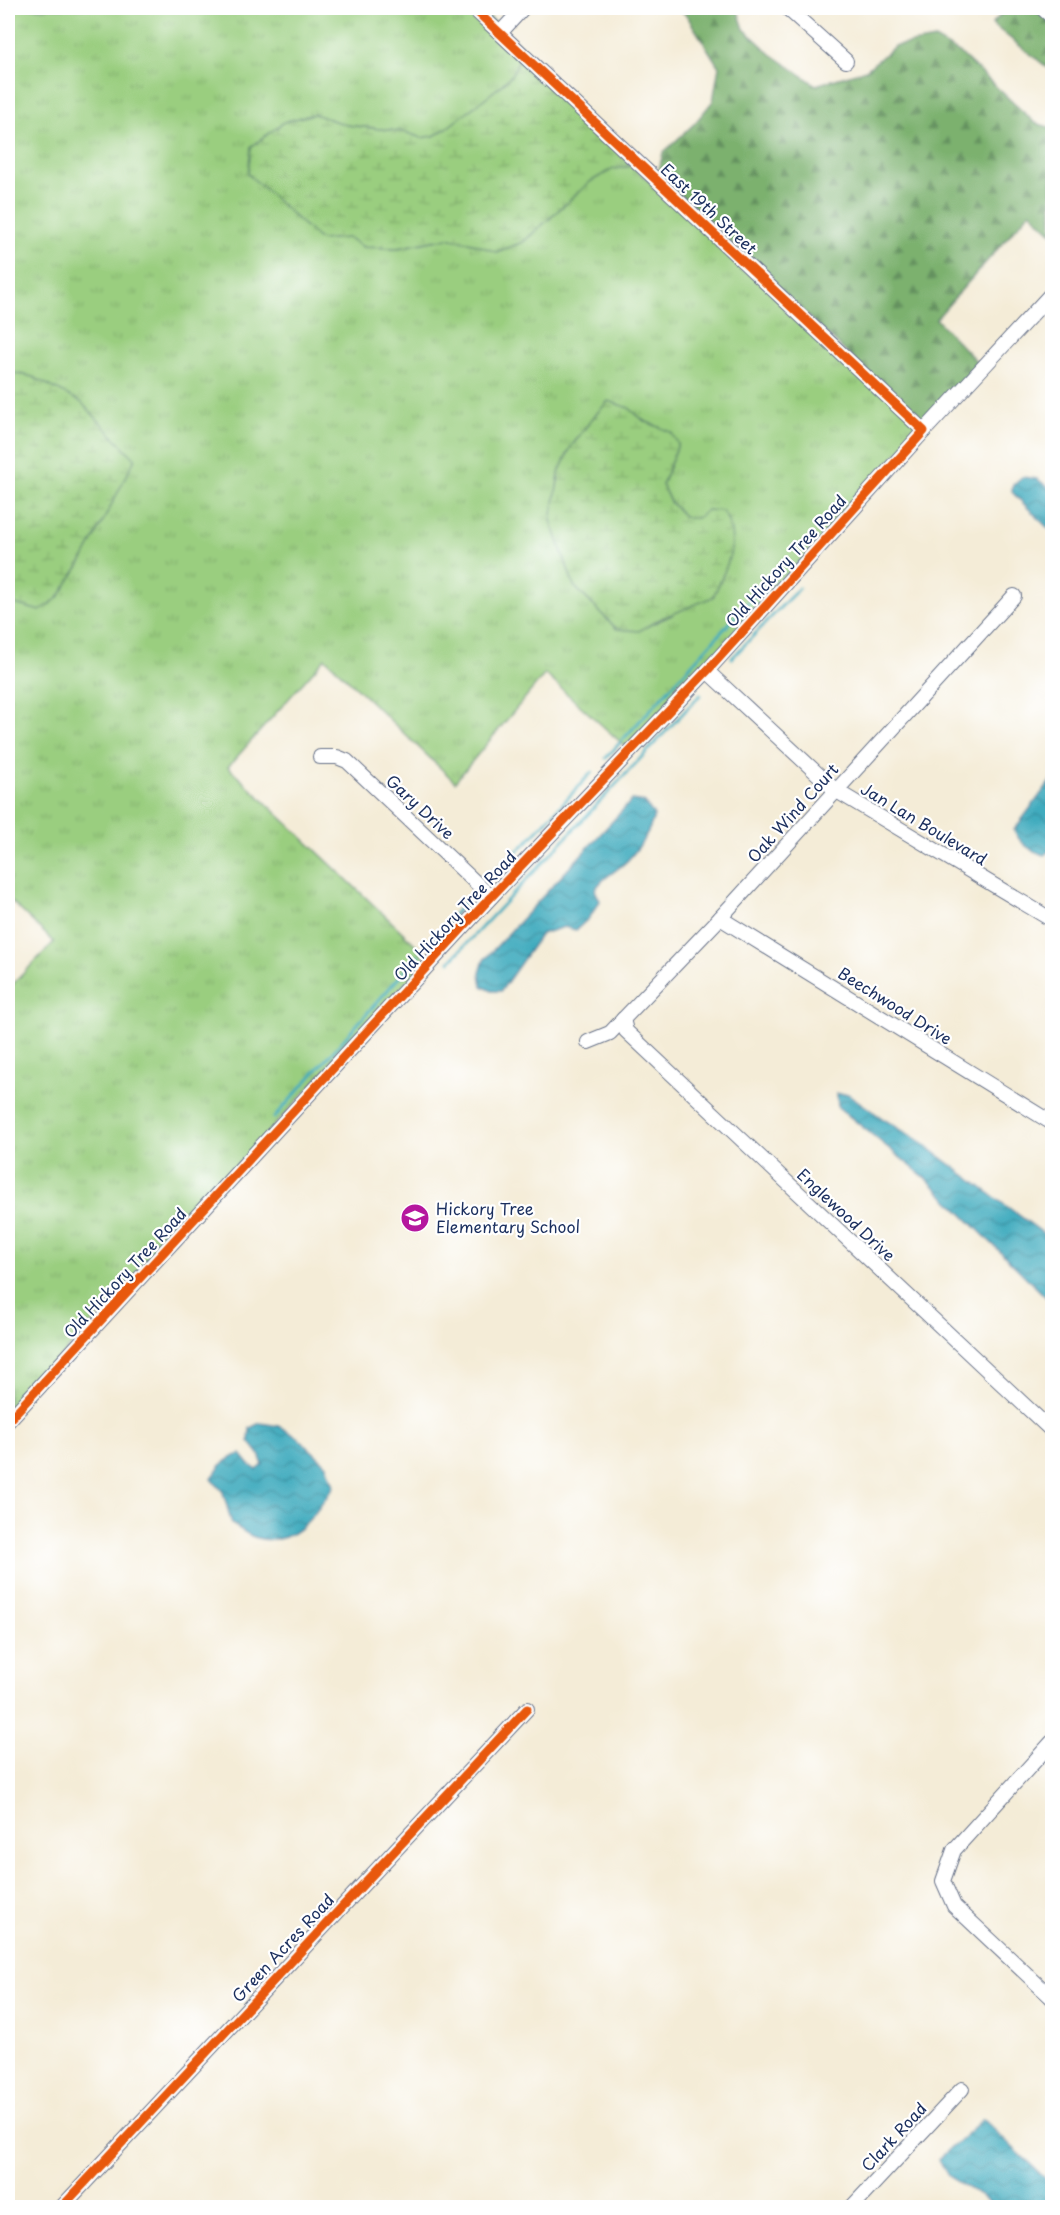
<svg xmlns="http://www.w3.org/2000/svg" width="1060" height="2215" font-family="'Playpen Sans',sans-serif">
  <style>
    .grass { fill: url(#grass-tufts); stroke: #5a7e6e; stroke-width: 1.5; fill-rule: evenodd }
    .forest { fill: url(#forest-firs); stroke: #4b7066; stroke-width: 1.5 }
    .wetland { fill: url(#wetland-marsh); stroke: #5a7e6e; stroke-width: 1.5 }
    .water { fill: url(#water-waves); stroke: #2d6d8e; stroke-width: 1.5 }
    .lines { fill: none; stroke-linecap: round; stroke-linejoin: round }
    .stream { stroke: #3fabbe; stroke-width: 3 }
    .minor-casing { stroke: #677188; stroke-width: 16 }
    .minor { stroke: #fff; stroke-width: 14 }
    .cycleway-casing { stroke: #fff; stroke-width: 13 }
    .cycleway { stroke: #e8590c; stroke-width: 9 }
    .labels { text-anchor: middle; stroke-width: 4.5; stroke-linejoin: round; paint-order: stroke }
    .street-label { font-size: 16px; fill: #1b2f5e; stroke: #fff }
    .poi-label { font-size: 16px; fill: #1b2f5e; stroke: #fff; text-anchor: start }
  </style>
  <defs>
    <pattern id="grass-tufts" width="24" height="20" patternUnits="userSpaceOnUse" patternTransform="scale(1.5)"><rect width="24" height="20" fill="#9ace7f"/><path d="M3 7l-1-3M5 7V3M7 7l1-3M15 17l-1-3M17 17v-4M19 17l1-3" fill="none" stroke="#84b170"/></pattern>
    <pattern id="forest-firs" width="22" height="20" patternUnits="userSpaceOnUse" patternTransform="scale(1.5)"><rect width="22" height="20" fill="#7bb16e"/><path d="M5 1l3.5 6h-7zM16 11l3.5 6h-7z" fill="#64905e"/></pattern>
    <pattern id="wetland-marsh" width="20" height="14" patternUnits="userSpaceOnUse" patternTransform="scale(1.5)"><rect width="20" height="14" fill="#9ace7f"/><path d="M1 5h8M5 5V1M11 12h8M15 12V8" fill="none" stroke="#84b170"/></pattern>
    <pattern id="water-waves" width="16" height="10" patternUnits="userSpaceOnUse" patternTransform="scale(1.5)"><rect width="16" height="10" fill="#3fabbe"/><path d="M0 5q4-4 8 0t8 0" fill="none" stroke="#348c9e"/></pattern>
  </defs>
  <rect width="100%" height="100%" fill="#fff"/>
  <filter id="ink" filterUnits="userSpaceOnUse"><feTurbulence type="fractalNoise" baseFrequency=".0167" numOctaves="2"/><feDisplacementMap in="SourceGraphic" scale="12" xChannelSelector="R" yChannelSelector="G"/><feConvolveMatrix kernelMatrix="1 2 1 2 8 2 1 2 1" color-interpolation-filters="sRGB"/></filter>
  <filter id="wash" filterUnits="userSpaceOnUse"><feTurbulence type="fractalNoise" baseFrequency=".008" numOctaves="4" result="noise"/><feDisplacementMap in="SourceGraphic" scale="24" xChannelSelector="R" yChannelSelector="G"/><feGaussianBlur stdDeviation="1.35" result="paint"/><feColorMatrix in="noise" values="0 0 0 0 0 0 0 0 0 0 0 0 0 0 0 0 0 1.4 0 .05"/><feComposite in="paint" operator="in"/></filter>
  <g filter="url(#wash)">
    <rect width="100%" height="100%" fill="#f4ecd7"/>
    <!-- grass -->
    <path class="grass" d="M8,8H480L524,49L511,76L498,88L447,128L434,136L421,138L405,132L346,125L314,114L284,122L248,174L276,198L350,238L363,247L397,248L448,238L473,243L496,252L523,242L591,181L613,169L632,166L923,425L704,667L626,747L545,674L455,782L325,658L228,767L419,948L426,961L8,1414V989L54,942L8,898V602L40,611L135,459L124,448L8,380ZM628,408L644,421L671,432L678,444L662,485L670,502L686,519L697,518L672,615L639,630L617,629L574,586L551,520L560,470L571,447L592,419Z"/>
    <!-- forest -->
    <g class="forest">
      <path d="M678,8H737L744,29L771,54L816,85L866,70L895,46L935,39L961,54L1035,123L1052,128V233L1030,212L936,319L979,364L923,425L658,174L663,153L695,123L713,101L719,67L687,16Z"/>
      <path d="M1007,8H1052V71L992,24Z"/>
    </g>
    <!-- wetland -->
    <g class="wetland">
      <path d="M524,49L632,166L613,169L591,181L523,242L496,252L473,243L448,238L397,248L363,247L349,238L320,240L248,174L251,147L284,122L314,114L346,125L405,132L421,138L434,136L447,128L498,88L511,76Z"/>
      <path d="M15,373L33,377L81,402L135,459L84,558L58,598L40,611L8,602V380Z"/>
      <path d="M608,401L629,408L644,421L671,432L678,444L662,485L670,502L686,518H697L707,510L722,511C743,539 726,569 713,597L658,620L639,631L617,629L574,586L551,520L560,470L571,447L592,419Z"/>
    </g>
    <!-- water -->
    <g class="water">
      <path d="M1022,477L1037,479L1052,490V532L1012,492L1013,485Z"/>
      <path d="M1052,779V849L1044,855C1031,851 1020,844 1014,830Z"/>
      <path d="M632,800L644,802L654,815C650,832 639,848 627,861C616,872 603,876 595,890L600,901L589,918L576,930L564,927L541,934L501,991H492L482,986L480,973L484,960Z"/>
      <path d="M837,1094H848L885,1120L918,1140L1052,1240V1303L928,1180L838,1107Z"/>
      <path d="M260,1423L279,1426L297,1437L327,1465L334,1486C315,1513 296,1548 257,1538C248,1536 239,1528 232,1524L223,1492L212,1479C219,1466 226,1458 241,1454L249,1464L257,1470L263,1465L259,1454L249,1441L250,1428Z"/>
      <path d="M983,2119L1052,2185V2207H998L948,2176L939,2159Z"/>
    </g>
    <g class="lines">
      <!-- stream -->
      <g class="stream">
        <path d="M732,658L799,588"/>
        <path d="M606,758L779,569L782,572"/>
        <path d="M491,874L527,842L592,772"/>
        <path d="M429,945L467,899"/>
        <path d="M450,961L700,695"/>
        <path d="M274,1118L418,956"/>
      </g>
    </g>
  </g>
  <g filter="url(#ink)">
    <g class="lines">
      <!-- minor casing -->
      <g class="minor-casing">
        <g id="minor">
          <path d="M473,8L924,431"/>
          <path d="M787,8L846,61"/>
          <path d="M1042,8L1052,17"/>
          <path d="M500,33L523,8"/>
          <path d="M707,671L835,790L1052,920"/>
          <path d="M320,757H337L347,761L491,897"/>
          <path d="M720,918L1052,1123"/>
          <path d="M623,1019L626,1031L1052,1431"/>
          <path d="M588,1042L610,1033L720,918L1014,596"/>
          <path d="M8,1421L491,897L707,671L924,431L1052,293"/>
          <path d="M1052,1742L954,1850L943,1881L954,1906L1052,1998"/>
          <path d="M61,2208L527,1709"/>
          <path d="M851,2208L962,2089"/>
        </g>
      </g>
      <!-- minor -->
      <use href="#minor" class="minor"/>
      <!-- cycleway casing -->
      <g class="cycleway-casing">
        <g id="cycleway">
          <path d="M8,1421L491,897L707,671L924,431L473,8"/>
          <path d="M61,2208L527,1709"/>
        </g>
      </g>
      <!-- cycleway -->
      <use href="#cycleway" class="cycleway"/>
    </g>
  </g>
  <!-- icons -->
  <defs>
    <g id="school-disc" transform="scale(1.5)"><circle r="9.5" fill="#b5179e" stroke="#fff"/><path d="M0-5L7-2L0 1L-7-2ZM-4 1L0 2.5L4 1V4Q0 6-4 4Z" fill="#fff"/></g>
  </defs>
  <g fill-rule="evenodd">
    <use href="#school-disc" x="415" y="1218"/>
  </g>
  <g class="labels">
    <!-- street labels -->
    <g class="street-label">
      <text transform="translate(709 209) rotate(43)" y="6">East 19th Street</text>
      <text transform="translate(786 561) rotate(-48)" y="6">Old Hickory Tree Road</text>
      <text transform="translate(420 807) rotate(43)" y="6">Gary Drive</text>
      <text transform="translate(793 813) rotate(-48)" y="6">Oak Wind Court</text>
      <text transform="translate(924 824) rotate(31)" y="6">Jan Lan Boulevard</text>
      <text transform="translate(455 916) rotate(-47)" y="6">Old Hickory Tree Road</text>
      <text transform="translate(895 1006) rotate(32)" y="6">Beechwood Drive</text>
      <text transform="translate(846 1215) rotate(43)" y="6">Englewood Drive</text>
      <text transform="translate(125 1273) rotate(-47)" y="6">Old Hickory Tree Road</text>
      <text transform="translate(283 1948) rotate(-47)" y="6">Green Acres Road</text>
      <text transform="translate(894 2137) rotate(-47)" y="6">Clark Road</text>
    </g>
    <!-- poi labels -->
    <g class="poi-label">
      <text x="436" y="1215">Hickory Tree<tspan x="436" dy="18">Elementary School</tspan></text>
    </g>
  </g>
  <!-- margin -->
  <rect width="1060" height="2215" fill="none" stroke="#fff" stroke-width="30"/>
</svg>
